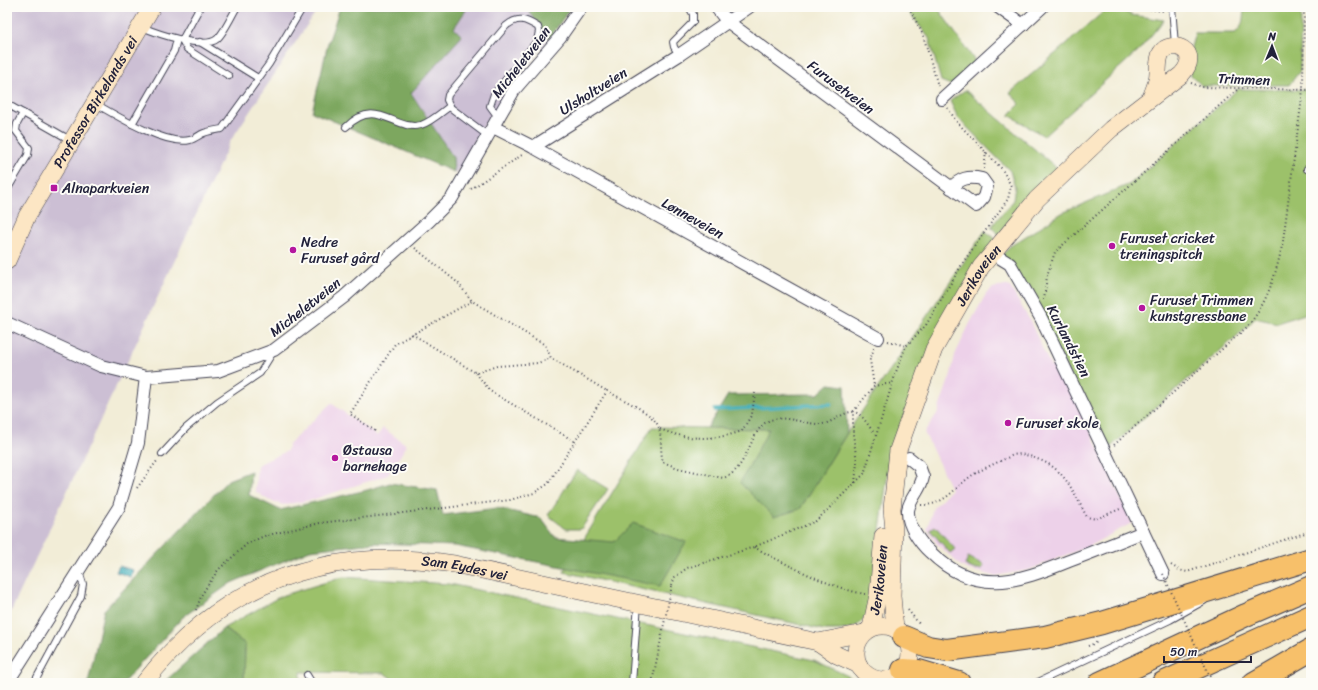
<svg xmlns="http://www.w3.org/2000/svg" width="1318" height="690" font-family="Sriracha,sans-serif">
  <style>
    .built { fill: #edd1e9 }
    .industrial { fill: #ccbfd4 }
    .green { fill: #9cc16b; stroke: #5f7253 }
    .forest { fill: #7da75f; stroke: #50644d }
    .water { fill: #3bacb7; stroke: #2e6779 }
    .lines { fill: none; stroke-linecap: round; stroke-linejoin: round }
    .stream { stroke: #3bacb7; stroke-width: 3.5 }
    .lane-casing { stroke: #414052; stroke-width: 8 }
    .street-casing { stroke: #414052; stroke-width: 14 }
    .secondary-casing { stroke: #414052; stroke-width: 18 }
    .highway-casing { stroke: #414052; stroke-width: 24 }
    .path { stroke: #414052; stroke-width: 2; stroke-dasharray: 1 3; stroke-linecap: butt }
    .lane { stroke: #fff; stroke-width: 6 }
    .street { stroke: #fff; stroke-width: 12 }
    .secondary { stroke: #fce6c4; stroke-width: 17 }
    .highway { stroke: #f7c06b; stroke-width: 22 }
    .path-bridge { stroke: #414052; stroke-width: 2; stroke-dasharray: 1 3; stroke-linecap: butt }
    .poi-dot { fill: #b5179e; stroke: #fdfcf7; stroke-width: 1.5 }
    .labels { text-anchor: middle; stroke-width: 4; stroke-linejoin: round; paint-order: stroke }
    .street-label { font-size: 14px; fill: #22223b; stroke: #fdfcf7 }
    .poi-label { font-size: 14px; fill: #22223b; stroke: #fdfcf7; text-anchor: start }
  </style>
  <rect width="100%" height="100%" fill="#fdfcf7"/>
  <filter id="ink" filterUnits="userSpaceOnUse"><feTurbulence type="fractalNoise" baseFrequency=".025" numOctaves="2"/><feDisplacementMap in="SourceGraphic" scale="8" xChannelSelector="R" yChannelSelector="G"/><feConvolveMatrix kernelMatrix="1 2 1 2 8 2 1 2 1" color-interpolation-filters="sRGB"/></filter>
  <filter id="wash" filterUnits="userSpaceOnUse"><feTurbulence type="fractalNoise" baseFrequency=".012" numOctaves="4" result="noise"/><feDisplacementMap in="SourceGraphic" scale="16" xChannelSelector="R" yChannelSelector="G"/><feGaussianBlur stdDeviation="0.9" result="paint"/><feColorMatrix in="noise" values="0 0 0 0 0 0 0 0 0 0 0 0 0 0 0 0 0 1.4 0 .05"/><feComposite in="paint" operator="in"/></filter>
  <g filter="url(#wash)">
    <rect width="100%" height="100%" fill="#f2edd7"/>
    <!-- built -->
    <g class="built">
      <path d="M1005,285L1010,287L1029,319L1051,367L1058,360L1132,523L1089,546L1029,570L995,576L969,570L961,566L937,544L927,529L933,508L951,489L924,432L937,414L951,374L955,355L969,325L986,294L993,288Z"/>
      <path d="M331,403L377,436L383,428L407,445L388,475L311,500L283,505L268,500L255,491L257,465L287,451L288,445Z"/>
    </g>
    <!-- industrial -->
    <g class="industrial">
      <path d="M7,7H319L231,140L7,620Z"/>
      <path d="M468,7H526L549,39L503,98L485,124L457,173L454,172L453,157L411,93L462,36L454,29Z"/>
    </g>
    <!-- green -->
    <g class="green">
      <path d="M905,7H937L977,64L951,85L941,81L929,38Z"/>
      <path d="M1105,7H1116L1131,15L1164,20L1139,50L1044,136L1009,115L1020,104L1010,93L1102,13Z"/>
      <path d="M1244,7H1301L1300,71L1289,85L1202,86L1191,75V47L1195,33H1235C1244,27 1243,17 1244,7Z"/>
      <path d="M1238,89L1311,90V312L1277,323L1255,318L1247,327L1105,452L1064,363L1000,258L1009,247L1062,213L1130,184Z"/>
      <path d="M965,90L1058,169L999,235L991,227L1013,200L1015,187L1010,171L958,118L950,101Z"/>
      <path d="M985,231L995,239L890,457L869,611C857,632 847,630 824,630L564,572L652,427L769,429L800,509L847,433Z"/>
      <path d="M577,470L608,489L581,529H566L548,515Z"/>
      <path d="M935,526L955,549L950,553L930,530Z"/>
      <path d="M968,557L984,565L982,569H973L965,565Z"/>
      <path d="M343,577L449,584L814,660L848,676L853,683H398L384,673L301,672V683H244L245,644L224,628L281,596Z"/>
    </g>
    <!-- forest -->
    <g class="forest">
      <path d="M340,7H468L454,28L462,36L411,93L453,157L454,172L312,112L328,43Z"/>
      <path d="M526,7H571L549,39Z"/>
      <path d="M829,384L845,386L847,433L800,509L774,517L740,483L769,429L707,428L728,395L818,394Z"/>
      <path d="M251,471L249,495L280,510L367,490L390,483L437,490L443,515L497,508L541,518L555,537L614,542L633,523L686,542L660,586L455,546L374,543L310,550L231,583L183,617L123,683H88L104,610L228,480Z"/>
      <path d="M224,628L245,644L244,683H163Z"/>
    </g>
    <!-- water -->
    <path class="water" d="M119,566L133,570L131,577L116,572Z"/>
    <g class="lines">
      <!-- stream -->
      <path class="stream" d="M715,410L831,404"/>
    </g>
  </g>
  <g filter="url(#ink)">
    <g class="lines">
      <!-- lane casing -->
      <g class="lane-casing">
        <g id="lane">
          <path d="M200,7L182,40L187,49L229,76"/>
          <path d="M1172,7L1175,45"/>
          <path d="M142,27C156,33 204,50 217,39C224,33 232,15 237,7"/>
          <path d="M200,42L258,78"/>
          <path d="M679,55L674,47L673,42L693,22V14L689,7"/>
          <path d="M7,104L72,141"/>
          <path d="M96,104C117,116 166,146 190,140C195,139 199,135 204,133C209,131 216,130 222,129L269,64L303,7"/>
          <path d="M132,124L174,51L177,39"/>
          <path d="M346,127C377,96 395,132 421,125C431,122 442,112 450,106"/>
          <path d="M487,135L451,108L447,100L448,95L506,26C518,16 525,19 538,27L539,31L537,41L494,94L490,106L498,117"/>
          <path d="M1307,169H1311"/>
          <path d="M7,190L28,155L29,148L16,131L17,124L23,113"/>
          <path d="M162,454L186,428L217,402L260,373L273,352"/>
          <path d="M307,675L312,683"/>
          <path d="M34,683L81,596L83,584L79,571"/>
          <path d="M632,683L638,604"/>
          <path d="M1036,683L1170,620L1204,601"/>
        </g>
      </g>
      <!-- street casing -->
      <g class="street-casing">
        <g id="street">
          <path d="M716,7L727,21L968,200L976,206L984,197L987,186L982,179C968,176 961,178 951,188"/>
          <path d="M998,7L1023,25"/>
          <path d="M942,99L1042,7"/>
          <path d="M493,127L533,147L878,338"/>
          <path d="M533,147L679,55L749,7"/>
          <path d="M992,253L1010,264L1041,318L1163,574"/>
          <path d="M7,323L101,366L146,377L218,371L274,350L344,297L429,221L452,198L514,90L560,37L581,7"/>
          <path d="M909,458L919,466L923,477C921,489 910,498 908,510C907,525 920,543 930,552C976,597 1017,582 1069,561C1093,552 1118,542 1143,532"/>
          <path d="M7,683L119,507L138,443L146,377"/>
        </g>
      </g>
      <!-- secondary casing -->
      <g class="secondary-casing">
        <g id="secondary">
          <path id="s1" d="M7,261L27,216L152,7"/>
          <circle cx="883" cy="653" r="27"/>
          <path id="s2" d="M871,628L878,595L883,536"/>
          <path id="s3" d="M895,629L892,596L894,531L892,509L898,450L934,349L981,267L1037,199L1111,129L1181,75C1204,50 1170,38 1161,53C1157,61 1159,72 1157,80C1156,85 1154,90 1152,95"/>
          <path d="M818,642L837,655L859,665"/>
          <path id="s4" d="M144,683C223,581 328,545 454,564L818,642L864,633"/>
        </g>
      </g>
      <!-- highway casing -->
      <g class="highway-casing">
        <g id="highway">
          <path d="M904,637L928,647L947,650L1045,637L1102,623L1311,559"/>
          <path d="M903,670L919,671L959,683"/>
          <path d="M1100,683L1246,615L1311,587"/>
          <path d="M1163,683L1311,616"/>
          <path d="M1254,683L1311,650"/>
        </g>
      </g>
      <!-- path -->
      <g class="path">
        <path d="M909,7L923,35L938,86"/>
        <path d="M1130,7L1164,11"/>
        <path d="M1191,83L1202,87L1311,90"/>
        <path d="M984,169L986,152"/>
        <path d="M471,189L522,155"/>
        <path d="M415,248L458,283L472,301L545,345L551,358L607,391"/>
        <path d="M1044,300L1047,276L1055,252L1238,89"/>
        <path d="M412,334L476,373L497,366L538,363L551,358"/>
        <path d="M888,341L906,346"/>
        <path d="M874,348L870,360L874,386"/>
        <path d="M476,373L490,391L574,441"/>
        <path d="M660,429C686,440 715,441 742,431L752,414L755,393"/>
        <path d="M375,431L350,414L395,344L472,301"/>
        <path d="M1114,445L1247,327C1268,303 1277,271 1283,241L1303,90L1304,7"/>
        <path d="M855,483L857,462L853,434V412L874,386L893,383"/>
        <path d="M137,488L157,461"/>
        <path d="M921,505C947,506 956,484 976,473C988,466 1001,461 1013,455C1023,453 1030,456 1040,460C1066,470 1074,494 1087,517L1096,519L1120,509"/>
        <path d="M754,547C783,563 833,589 865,594"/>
        <path d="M1171,565L1179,570L1187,572L1311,531"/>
        <path d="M672,585L675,577L687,568L754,547L816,521L864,474L896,372L906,346L926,325L964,261L1008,199L1011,186L1002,169L956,121L948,108"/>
        <path d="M196,610L202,594L218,570L247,544L264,536L320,523L510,500L534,493L548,484L607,391C621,399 655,413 659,428C662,439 660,451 663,462L678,468L723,478C748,471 749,431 768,421C782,414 804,424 819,424C832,425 842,411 854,412C862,413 868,426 873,431"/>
        <path d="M908,610L920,625"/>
        <path d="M1088,646L1098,642"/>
        <path d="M652,683L662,634"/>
      </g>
      <!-- lane -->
      <use href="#lane" class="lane"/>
      <!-- street -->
      <use href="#street" class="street"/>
      <!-- secondary -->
      <use href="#secondary" class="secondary"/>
      <!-- highway -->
      <use href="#highway" class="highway"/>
      <!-- path-bridge -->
      <g class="path-bridge">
        <path d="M1163,574L1213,683"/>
        <path d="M662,634L672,585"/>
      </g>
    </g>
  </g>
  <!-- markers -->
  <g class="poi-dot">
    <rect x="50" y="184" width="8" height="8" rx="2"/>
    <circle cx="1112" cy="246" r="4"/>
    <circle cx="293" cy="250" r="4"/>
    <circle cx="1142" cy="308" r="4"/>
    <circle cx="1008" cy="423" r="4"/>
    <circle cx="335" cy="458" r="4"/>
  </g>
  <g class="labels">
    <!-- street labels -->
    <g class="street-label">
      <text transform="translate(521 62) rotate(-52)" y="5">Micheletveien</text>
      <text transform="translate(1244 79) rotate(2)" y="5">Trimmen</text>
      <text transform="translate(841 87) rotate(37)" y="5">Furusetveien</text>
      <text transform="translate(593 91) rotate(-32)" y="5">Ulsholtveien</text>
      <text dy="5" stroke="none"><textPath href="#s1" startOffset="182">Professor Birkelands vei</textPath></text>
      <text transform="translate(693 218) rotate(29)" y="5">Lønneveien</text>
      <text dy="5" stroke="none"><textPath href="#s3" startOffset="373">Jerikoveien</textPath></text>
      <text transform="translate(305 307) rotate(-38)" y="5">Micheletveien</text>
      <text transform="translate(1069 341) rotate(63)" y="5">Kurlandstien</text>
      <text dy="5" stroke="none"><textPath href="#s4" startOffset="361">Sam Eydes vei</textPath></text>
      <text dy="5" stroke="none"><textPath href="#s2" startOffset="49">Jerikoveien</textPath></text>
    </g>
    <!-- poi labels -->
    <g class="poi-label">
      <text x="62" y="193">Alnaparkveien</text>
      <text x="1120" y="243">Furuset cricket<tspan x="1120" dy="16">treningspitch</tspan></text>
      <text x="301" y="247">Nedre<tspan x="301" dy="16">Furuset gård</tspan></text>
      <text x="1150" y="305">Furuset Trimmen<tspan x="1150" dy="16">kunstgressbane</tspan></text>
      <text x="1016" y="428">Furuset skole</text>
      <text x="343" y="455">Østausa<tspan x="343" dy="16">barnehage</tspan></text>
    </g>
  </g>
  <!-- margin -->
  <rect width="1318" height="690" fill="none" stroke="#fdfcf7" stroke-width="24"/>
  <!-- north arrow -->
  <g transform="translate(1272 46) rotate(1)" stroke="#fdfcf7" stroke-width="3" paint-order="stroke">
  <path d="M0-3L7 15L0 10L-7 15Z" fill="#22223b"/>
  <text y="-6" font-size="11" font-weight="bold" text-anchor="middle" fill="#22223b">N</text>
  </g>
  <!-- scale -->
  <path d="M1164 656v6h87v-6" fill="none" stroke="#22223b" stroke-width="2"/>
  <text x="1170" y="656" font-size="12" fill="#22223b" stroke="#fdfcf7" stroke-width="3" paint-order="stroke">50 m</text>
</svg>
